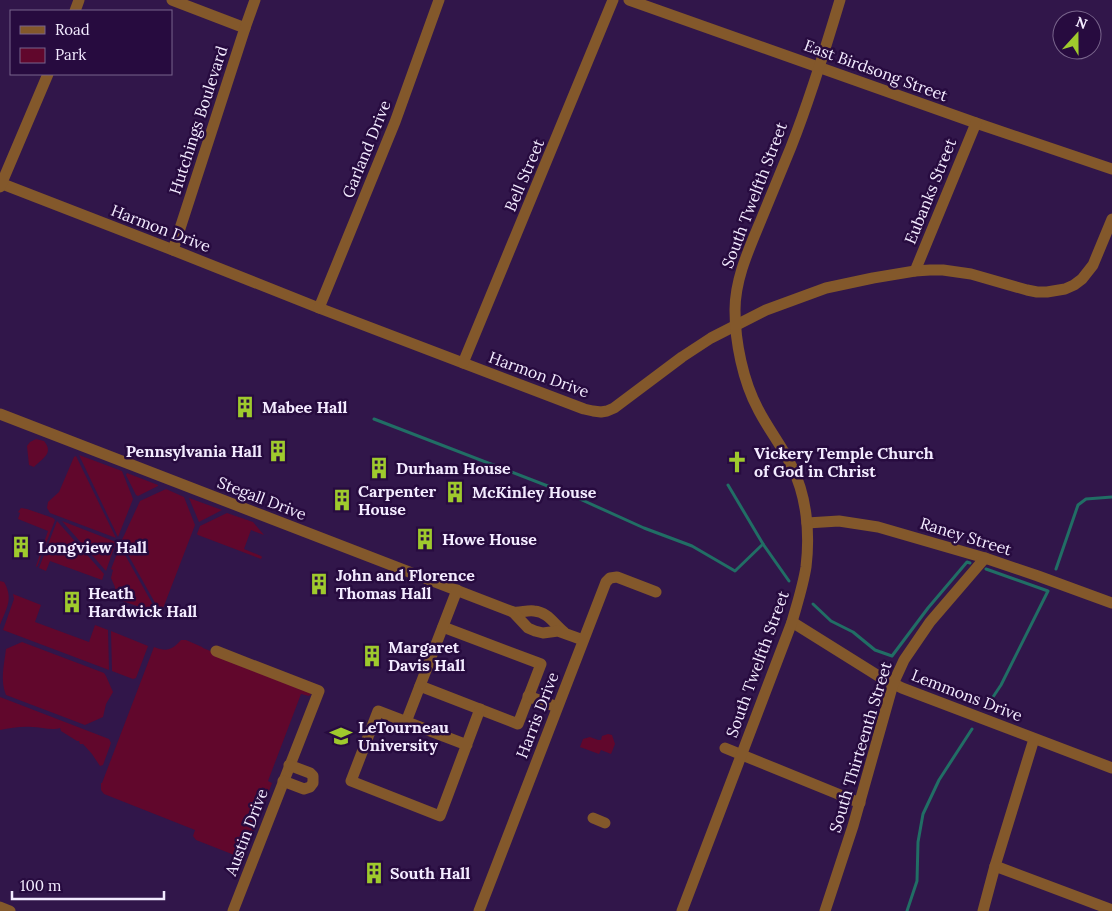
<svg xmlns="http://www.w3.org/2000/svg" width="1112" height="911" font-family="Lora,serif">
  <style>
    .green { fill: #61072c }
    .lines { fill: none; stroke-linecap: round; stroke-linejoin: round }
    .stream { stroke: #216e65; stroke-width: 3 }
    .minor { stroke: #83582b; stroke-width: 11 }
    .labels { text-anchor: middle; stroke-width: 5; stroke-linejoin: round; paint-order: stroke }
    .street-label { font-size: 16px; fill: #f3ebff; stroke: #270b3f }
    .poi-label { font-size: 16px; font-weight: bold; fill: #f3ebff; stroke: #270b3f; text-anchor: start }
  </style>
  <rect width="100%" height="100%" fill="#31164a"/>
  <!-- green -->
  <g class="green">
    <path d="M36,439L44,441C54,453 43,458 34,467L29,465L27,446L30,442Z"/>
    <path d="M79,455L122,471L133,499L118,537Z"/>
    <path d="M76,456L116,538L50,513L47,508L48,502L59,492L74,457Z"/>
    <path d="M127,473L158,485V486L138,496L136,495L126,475Z"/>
    <path d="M166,489L184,497L195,525L162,611L159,610L121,542L140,501Z"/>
    <path d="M189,498L222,510L199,522Z"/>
    <path d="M21,508L27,509L53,518L55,520L37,567L36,566L48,531L18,519L20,513L18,512Z"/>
    <path d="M227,513L253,522L264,535L251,530L244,549L261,556L262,557L261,559L198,535L197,534L200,526Z"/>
    <path d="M57,521L104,574L102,580L50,561L46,571L39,568Z"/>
    <path d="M62,521L116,542L106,571Z"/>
    <path d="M120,546L157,612L151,611L114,598L115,587L111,578L113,570L111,569Z"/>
    <path d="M0,581L4,582C14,599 6,609 0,625Z"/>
    <path d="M13,594L41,605L35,622L89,642L95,625L108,630L109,670L3,630L14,599Z"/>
    <path d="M111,631L148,646L136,678L133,679L112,671Z"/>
    <path d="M181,640H186L202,647L203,648L310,692L311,694L309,696L301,694L268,781L272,783L246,852L242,858L196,840L193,836L195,830L104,794L101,790V783H102L154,647C167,652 172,650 181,640Z"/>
    <path d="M22,642L104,673L106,676L113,692L106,704L103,717L85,725L6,695C0,680 4,666 6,649Z"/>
    <path d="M0,697L109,739L111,743L103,765L100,766L92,754L83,744H80L79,741H77L61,731L60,728C52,731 41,727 32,727C21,726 11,728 0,730Z"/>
    <path d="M608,734L612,735L615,744L611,754L601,750L599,754L580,747L583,739L590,737L598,740H601L602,736Z"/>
  </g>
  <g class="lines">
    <!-- stream -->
    <g class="stream">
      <path d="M374,419L571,495L644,528L692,546L735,571L763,544L789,581"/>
      <path d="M728,485L763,544"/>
      <path d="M1056,569L1078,505L1086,499L1112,497"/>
      <path d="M813,604L831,621L853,632L875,650L892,656L928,608L967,562L970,563"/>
      <path d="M985,709L1001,685L1048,591L986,569"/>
      <path d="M907,911L917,881L918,842L923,814L939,780L972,729"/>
    </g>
    <!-- minor -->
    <g class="minor">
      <path d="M172,0L245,28"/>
      <path d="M629,0L976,123L1112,169"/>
      <path d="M75,11L79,0"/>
      <path d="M0,183L173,250L319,308L584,409L593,411L601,412L607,411L614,408L682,357L711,338L766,310L826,288L873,278L915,271L930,270H943L971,274L1027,290L1037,292H1047L1065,289L1074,285L1082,279L1093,265L1112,219"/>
      <path d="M0,187L48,74"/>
      <path d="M173,250L245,28L255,0"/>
      <path d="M915,271L976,123"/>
      <path d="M319,308L395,122L439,0"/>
      <path d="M463,363L613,0"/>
      <path d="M0,414L513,612C520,613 527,610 534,611C548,612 554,624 564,632"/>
      <path d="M807,523L839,521L878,527L985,558L1038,576L1112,603"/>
      <path d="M513,612L528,628L535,631L543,633L558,631L583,640"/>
      <path d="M792,622L880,677L902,688L1112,768"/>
      <path d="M216,651L319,691L233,911"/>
      <path d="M420,686L518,724L541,664L443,627"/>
      <path d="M528,696L557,707"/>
      <path d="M406,722L457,590"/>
      <path d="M467,745L378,711L351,781L440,816L480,709"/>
      <path d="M725,748L860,803"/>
      <path d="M283,781L304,789L310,787L313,783V776L310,773L289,765"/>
      <path d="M593,818L605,823"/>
      <path d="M995,866L1112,910"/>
      <path d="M0,907L10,911"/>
      <path d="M479,911L606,582L610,578L617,577L656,592"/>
      <path d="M682,911L792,622C797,604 803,586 806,567C810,534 807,497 792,467C783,447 768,429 758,409C743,381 735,342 735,310C735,279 749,249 761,220C771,196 781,171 791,147C810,99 825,50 840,0"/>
      <path d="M825,911L853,826L893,684L904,660L930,622L985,558"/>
      <path d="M983,911L995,866L1034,739"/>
    </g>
  </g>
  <!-- icons -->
  <defs>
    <g id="building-bare" transform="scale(1.725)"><path d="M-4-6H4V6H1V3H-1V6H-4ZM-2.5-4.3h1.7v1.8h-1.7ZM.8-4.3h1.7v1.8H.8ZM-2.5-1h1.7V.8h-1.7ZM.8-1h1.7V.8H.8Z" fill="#9fca2d" stroke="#270b3f" stroke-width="2.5" paint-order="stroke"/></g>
    <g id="church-bare" transform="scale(1.725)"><path d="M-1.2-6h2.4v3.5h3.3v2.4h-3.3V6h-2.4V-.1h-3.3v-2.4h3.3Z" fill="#9fca2d" stroke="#270b3f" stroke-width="2.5" paint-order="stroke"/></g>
    <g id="university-bare" transform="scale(1.725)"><path d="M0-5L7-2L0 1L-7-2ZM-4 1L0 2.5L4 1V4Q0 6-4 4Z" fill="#9fca2d" stroke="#270b3f" stroke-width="2.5" paint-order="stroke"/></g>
  </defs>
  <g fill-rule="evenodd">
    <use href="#building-bare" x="245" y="407"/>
    <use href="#building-bare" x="278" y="451"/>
    <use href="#church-bare" x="737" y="462"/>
    <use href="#building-bare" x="379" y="468"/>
    <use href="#building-bare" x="455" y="492"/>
    <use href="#building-bare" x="342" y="500"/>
    <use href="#building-bare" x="425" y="539"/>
    <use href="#building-bare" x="21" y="547"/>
    <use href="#building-bare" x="319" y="584"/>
    <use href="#building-bare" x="72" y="602"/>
    <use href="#building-bare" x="372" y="656"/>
    <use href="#university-bare" x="341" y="736"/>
    <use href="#building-bare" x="374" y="873"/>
  </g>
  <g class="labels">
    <!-- street labels -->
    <g class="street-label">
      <text transform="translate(876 70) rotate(20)" y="6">East Birdsong Street</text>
      <text transform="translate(198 120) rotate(-72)" y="6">Hutchings Boulevard</text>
      <text transform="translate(366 149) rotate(-68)" y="6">Garland Drive</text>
      <text transform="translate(524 175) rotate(-67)" y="6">Bell Street</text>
      <text transform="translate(930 191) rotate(-68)" y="6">Eubanks Street</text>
      <text transform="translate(754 195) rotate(-69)" y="6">South Twelfth Street</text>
      <text transform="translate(161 228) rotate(21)" y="6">Harmon Drive</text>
      <text transform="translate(539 374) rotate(20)" y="6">Harmon Drive</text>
      <text transform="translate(262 498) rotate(21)" y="6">Stegall Drive</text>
      <text transform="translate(966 536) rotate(17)" y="6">Raney Street</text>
      <text transform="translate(757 664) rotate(-70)" y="6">South Twelfth Street</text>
      <text transform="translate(967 695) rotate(21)" y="6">Lemmons Drive</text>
      <text transform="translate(537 715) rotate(-69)" y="6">Harris Drive</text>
      <text transform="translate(860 747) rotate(-73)" y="6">South Thirteenth Street</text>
      <text transform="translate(246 832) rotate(-69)" y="6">Austin Drive</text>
    </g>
    <!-- poi labels -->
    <g class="poi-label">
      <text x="262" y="413">Mabee Hall</text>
      <text x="262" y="457" text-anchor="end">Pennsylvania Hall</text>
      <text x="754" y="459">Vickery Temple Church<tspan x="754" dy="18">of God in Christ</tspan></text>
      <text x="396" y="474">Durham House</text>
      <text x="358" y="497">Carpenter<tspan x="358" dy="18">House</tspan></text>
      <text x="472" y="498">McKinley House</text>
      <text x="442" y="545">Howe House</text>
      <text x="38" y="553">Longview Hall</text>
      <text x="336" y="581">John and Florence<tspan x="336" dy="18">Thomas Hall</tspan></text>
      <text x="88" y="599">Heath<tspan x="88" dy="18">Hardwick Hall</tspan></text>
      <text x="388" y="653">Margaret<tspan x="388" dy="18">Davis Hall</tspan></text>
      <text x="358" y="733">LeTourneau<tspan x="358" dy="18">University</tspan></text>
      <text x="390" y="879">South Hall</text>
    </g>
  </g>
  <!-- legend -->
  <rect x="10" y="10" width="162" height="65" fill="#270b3f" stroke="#79658c"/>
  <rect x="20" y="26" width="25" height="8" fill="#83582b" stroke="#79658c"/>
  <text x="55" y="35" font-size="15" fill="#f3ebff">Road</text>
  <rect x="20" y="48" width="25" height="15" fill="#61072c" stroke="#79658c"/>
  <text x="55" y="60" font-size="15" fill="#f3ebff">Park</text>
  <!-- north arrow -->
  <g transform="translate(1077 35) rotate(21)"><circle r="24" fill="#270b3f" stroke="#79658c"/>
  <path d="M0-4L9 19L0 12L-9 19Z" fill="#9fca2d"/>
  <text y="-8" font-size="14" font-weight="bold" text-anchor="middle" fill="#f3ebff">N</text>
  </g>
  <!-- scale -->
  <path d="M12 891v8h152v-8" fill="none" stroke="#f3ebff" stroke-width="2.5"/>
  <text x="20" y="891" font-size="15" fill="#f3ebff" stroke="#270b3f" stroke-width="4" paint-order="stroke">100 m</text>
</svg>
